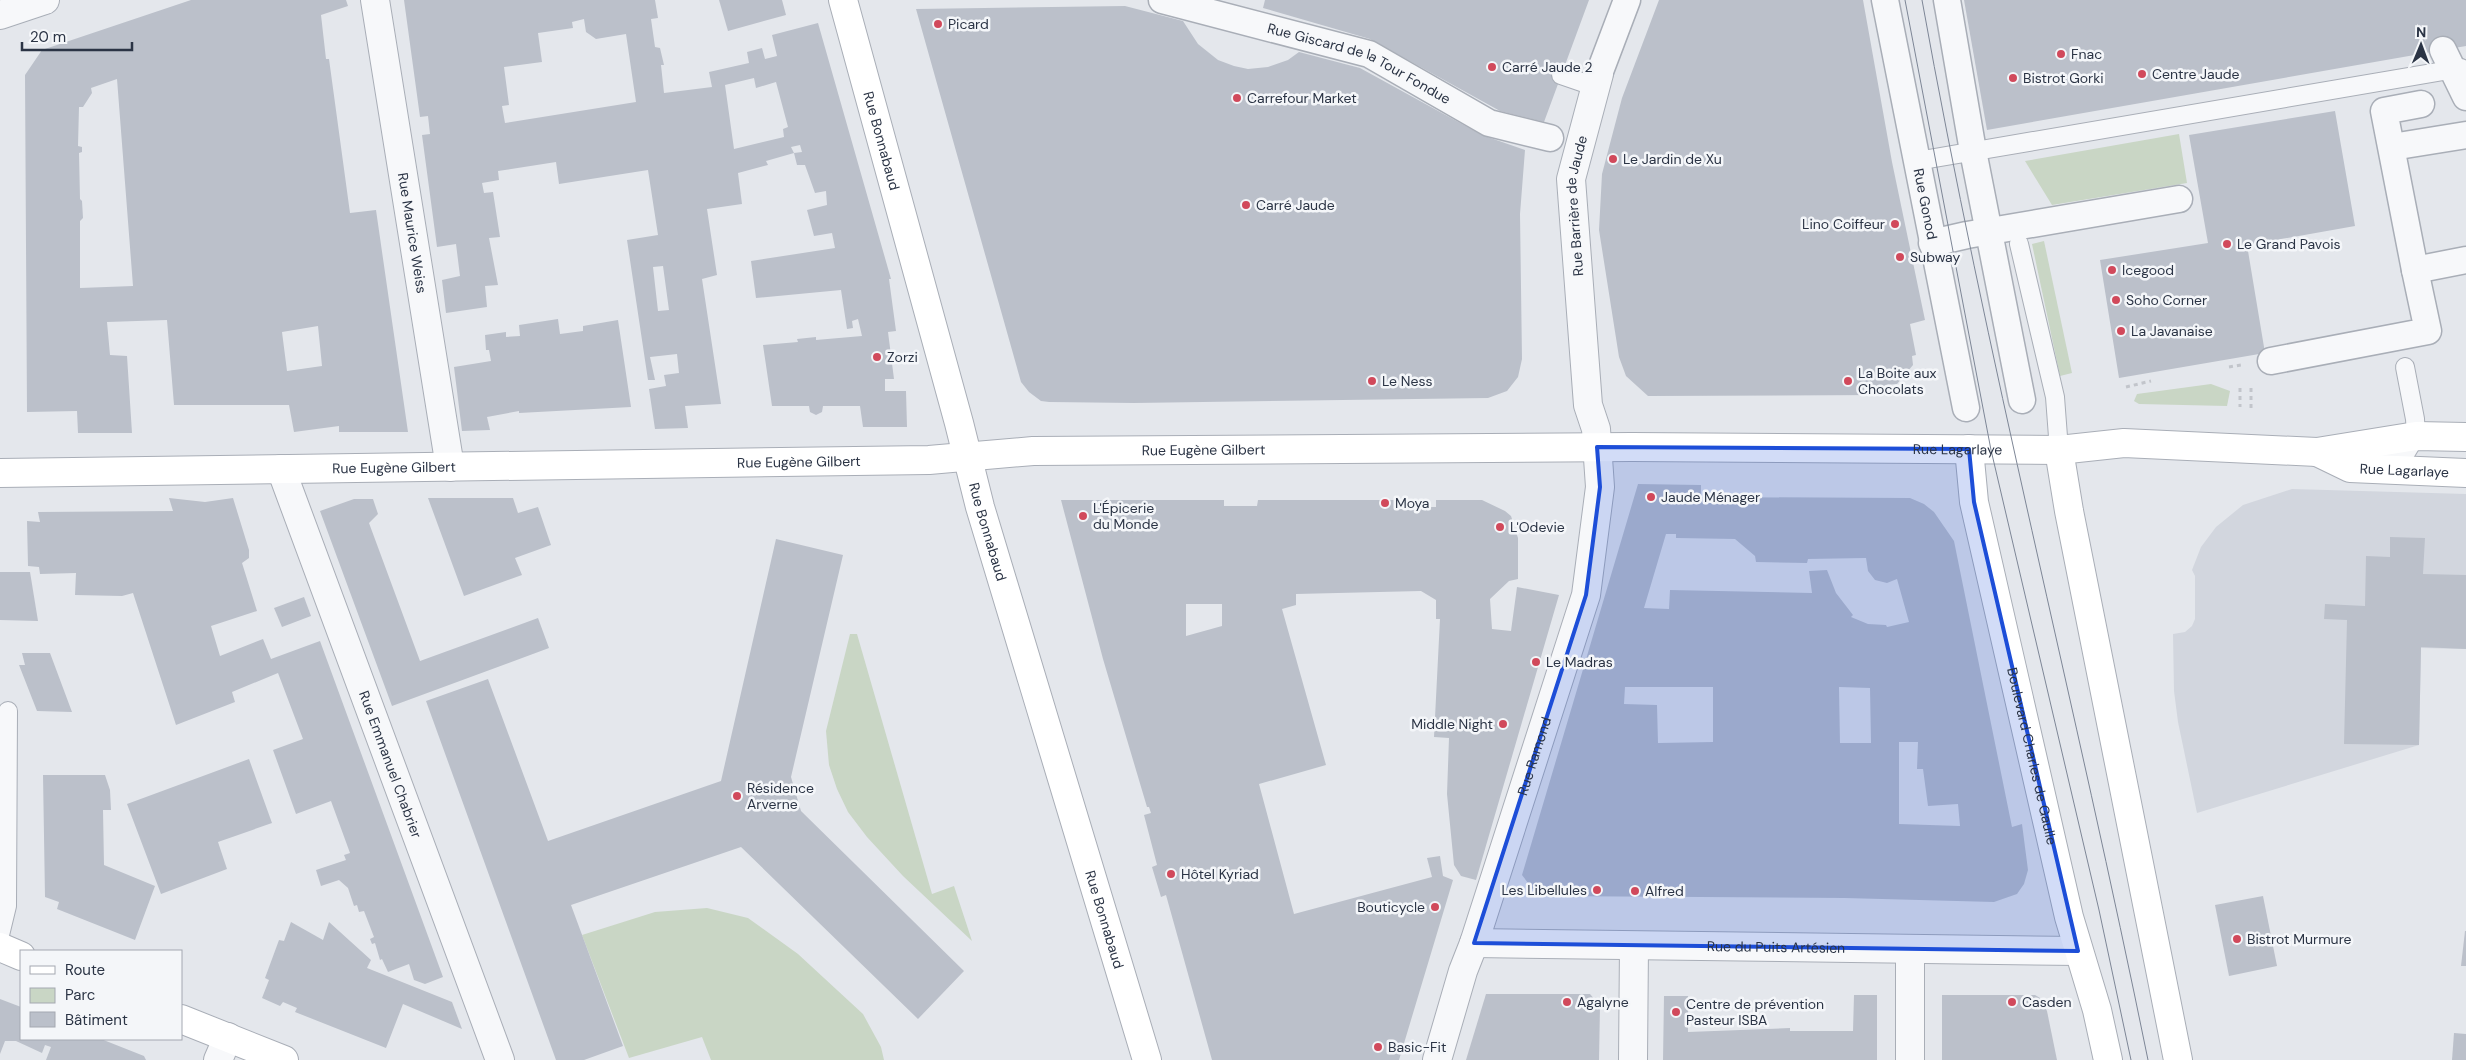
<svg xmlns="http://www.w3.org/2000/svg" width="2466" height="1060" font-family="'DM Sans',sans-serif">
  <style>
    .built { fill: #d2d6de }
    .green { fill: #c9d6c5 }
    .building { fill: #bbc0ca; fill-rule: evenodd }
    .lines { fill: none; stroke-linecap: round; stroke-linejoin: round }
    .service-casing { stroke: #a9aeb7; stroke-width: 20 }
    .pedestrian-casing { stroke: #a9aeb7; stroke-width: 29 }
    .minor-casing { stroke: #a9aeb7; stroke-width: 30 }
    .tertiary-casing { stroke: #a9aeb7; stroke-width: 30 }
    .secondary-casing { stroke: #a9aeb7; stroke-width: 30 }
    .path { stroke: #c2c5cb; stroke-width: 3; stroke-dasharray: 4 4; stroke-linecap: butt }
    .service { stroke: #f7f8fa; stroke-width: 18 }
    .pedestrian { stroke: #f7f8fa; stroke-width: 26 }
    .minor { stroke: #f7f8fa; stroke-width: 28 }
    .tertiary { stroke: #f7f8fa; stroke-width: 28 }
    .secondary { stroke: #fff; stroke-width: 28 }
    .tram { stroke: #7d8696; stroke-width: 1 }
    .marked { fill: #1d4ed8; fill-opacity: 0.2; stroke: #1d4ed8; stroke-width: 4; stroke-linejoin: round }
    .poi-dot { fill: #d1495b; stroke: #f4f6f9; stroke-width: 2 }
    .labels { text-anchor: middle; stroke-width: 5; stroke-linejoin: round; paint-order: stroke }
    .poi-label { font-size: 14px; fill: #2b3445; stroke: #f4f6f9; text-anchor: start }
    .street-label { font-size: 14px; fill: #2b3445; stroke: #f4f6f9 }
  </style>
  <rect width="100%" height="100%" fill="#e4e7ec"/>
  <!-- built -->
  <path class="built" d="M2292,489L2466,494V649L2421,648L2419,745L2197,813L2178,722L2174,691L2173,634L2185,632L2192,626L2195,619V576L2192,570L2201,547L2216,527L2243,505Z"/>
  <!-- green -->
  <g class="green">
    <path d="M2179,134L2187,183L2052,205L2025,161Z"/>
    <path d="M2044,241L2072,373L2060,376L2032,244Z"/>
    <path d="M2211,384L2230,391L2227,406L2139,404L2134,401L2137,394Z"/>
    <path d="M850,634H857L932,894L954,886L972,941L903,876L867,837L848,812L837,789L829,765L826,731Z"/>
    <path d="M707,908L748,918L798,954L863,1014L881,1047L884,1060H711L702,1037L629,1058L582,935L655,912Z"/>
  </g>
  <!-- building -->
  <g class="building">
    <path d="M191,0H346L348,6L321,15L326,59H329L350,213L376,210L408,432H339V426L294,432L289,405H174L167,320L107,322L110,355L127,356L132,433H78L77,411L27,412L25,75L42,50ZM117,79L133,286L80,288V221L83,218L82,201L80,199L79,153L82,152V147L78,146L79,107H83L92,93L91,88ZM318,326L322,366L287,371L282,332Z"/>
    <path d="M404,0H655L658,18L651,19L655,47L660,48L664,65H661L664,93L712,87L709,72L749,63L747,52L762,48L765,59L777,56L772,35L818,23L891,279H889L896,331L888,332L894,379H885V391H906L907,427H863L860,406H823L822,412L816,415L810,412L809,406H772L763,345L798,342L797,339L816,337V340L862,336L858,319L852,321L853,328L847,329L841,290L756,298L751,261L835,248L832,233L814,236L807,210L827,205L826,191L815,193L805,165H797L794,153L802,152L800,145L791,147L794,153L766,161L768,165L738,173L742,204L707,209L717,275L702,279L721,404L685,406L688,428L655,429L649,389L666,386L664,375L679,373L677,354L650,357L655,380H648L627,240L658,235L648,170L559,184L556,162L498,171L499,180L482,183L484,193L493,192L500,237L489,238L498,285L485,286L487,307L446,313L442,280L460,276L456,244L437,247L422,135L430,134L428,116L420,117ZM584,19L586,32L596,39L626,34L636,102L505,123L502,106L509,105L504,67L542,62L538,33L573,28L572,22ZM754,78L756,88L776,82L788,127L783,129L784,137L734,149L725,85ZM663,266L669,310L658,311L653,267Z"/>
    <path d="M719,0H782L786,15L728,31Z"/>
    <path d="M1265,0H1589L1544,122L1500,111L1370,39L1263,8Z"/>
    <path d="M1659,0H1863L1892,162L1925,320L1910,324L1916,355L1912,356L1913,365L1897,384L1885,385L1880,391V395L1648,396L1626,376L1619,357L1599,230L1602,174L1622,98Z"/>
    <path d="M1964,0H2466V46L1987,130Z"/>
    <path d="M1125,6L1183,21L1198,44L1218,60L1234,66L1248,69L1268,67L1288,60L1299,52L1360,68L1482,135L1525,150L1520,214L1522,359L1518,377L1507,391L1488,398L1134,403L1049,402L1041,401L1029,392L1021,382L916,9Z"/>
    <path d="M2335,111L2355,226L2247,245L2265,353L2119,378L2100,260L2208,243L2189,135Z"/>
    <path d="M558,319L560,334L583,331V326L618,320L631,407L519,413V411L487,417L490,430L462,431L454,367L491,361L489,350H486L485,335L506,332V337L520,336L519,325Z"/>
    <path d="M1638,484L1701,485V497L1910,498L1924,504L1934,512L1954,541L2012,827L2022,824L2028,870L2024,884L2017,894L1994,902L1844,898L1538,896L1522,875ZM1666,534H1676V538L1735,539L1755,556L1756,562L1807,563L1808,559L1866,558L1868,571L1875,580L1887,583L1897,579L1909,622L1887,627L1886,625L1868,624L1851,617L1853,615L1836,593L1827,570L1809,571L1812,593L1670,590L1669,609L1644,608ZM1625,687H1713V742L1658,743L1657,705L1624,704ZM1839,687L1870,688L1871,743H1840ZM1899,742H1918L1917,769H1923L1928,806L1958,804L1960,826L1899,824Z"/>
    <path d="M169,498L205,502L233,498L249,550V558L242,563L257,611L211,626L220,656L263,639L271,659L320,641L443,977L425,984L414,980L409,964L388,972L382,959L380,960L375,943L372,944L370,939L374,937L364,911L359,912L357,905L354,906L348,888L339,880L321,886L316,870L346,860L344,855L350,853L331,801L296,814L273,750L303,739L278,673L232,692L235,702L176,725L133,593L122,596L75,595L76,573L40,574L39,567L28,566L27,521L40,522L38,512L173,511Z"/>
    <path d="M428,498H513L518,513L538,507L551,545L515,558L522,575L464,596Z"/>
    <path d="M354,499H373L378,514L369,523L420,661L538,618L549,648L392,706L320,511Z"/>
    <path d="M1061,500H1224V506H1257L1258,500H1404V507H1436V500H1482L1505,511L1511,516L1518,538V579L1509,581L1490,599L1492,629L1511,631L1517,587L1559,595L1476,880L1461,876L1454,865L1447,794L1449,738L1434,737L1440,619H1436V600L1421,591L1296,594V605L1282,609L1326,765L1259,784L1294,914L1432,877L1427,858L1440,856L1443,876L1453,880L1399,1060H1212L1166,895L1161,897L1152,867L1157,865L1144,815L1151,813L1149,807H1147L1103,659ZM1186,604H1222V626L1186,636Z"/>
    <path d="M2390,537L2425,538L2423,574L2466,575V649L2421,647L2419,745L2344,744L2347,620L2324,619L2325,604L2365,606L2366,556L2390,557Z"/>
    <path d="M776,539L843,555L791,777L801,811L964,971L918,1019L741,847L571,905L623,1046L584,1060H556L426,701L488,679L548,841L721,781Z"/>
    <path d="M0,572H30L38,621L0,620Z"/>
    <path d="M304,597L311,616L282,627L274,608Z"/>
    <path d="M22,653H50L72,712L37,711L19,665H25Z"/>
    <path d="M249,759L272,823L218,842L227,869L161,894L127,804Z"/>
    <path d="M43,775H105L110,790L111,810H103L104,865L155,886L135,940L57,909L59,902L45,897Z"/>
    <path d="M2263,896L2277,966L2229,976L2215,905Z"/>
    <path d="M291,922L323,940L329,922L371,960L367,968L452,1002L462,1029L403,1004L386,1048L295,1012L297,1008L283,1002L280,1006L262,998L269,980L265,978L279,940L284,941Z"/>
    <path d="M2465,931H2466V966H2461Z"/>
    <path d="M1486,994H1590L1600,1006L1599,1060H1466Z"/>
    <path d="M1854,995H1877V1060H1663L1664,996H1688V1032L1790,1028V1031H1853Z"/>
    <path d="M1942,995H2035L2040,998L2047,1011L2057,1060H1942Z"/>
    <path d="M0,999L21,1007V1039H101L144,1056L146,1060H46L51,1047L45,1045L42,1053L16,1041H5L0,1054Z"/>
    <path d="M2454,1033L2466,1034V1060H2452Z"/>
  </g>
  <g class="lines">
    <!-- service casing -->
    <g class="service-casing">
      <g id="service">
        <path d="M1561,75L1596,87"/>
        <path d="M1917,161L2461,68"/>
        <path d="M2019,244L2055,397L2059,450"/>
        <path d="M2382,462L2402,459L2416,436L2415,419L2405,367"/>
        <path d="M0,935L7,906L8,711"/>
      </g>
    </g>
    <!-- pedestrian casing -->
    <g class="pedestrian-casing">
      <g id="pedestrian">
        <path id="s1" d="M1162,0L1369,54L1489,123L1550,138"/>
        <path id="s2" d="M1885,0L1966,408"/>
        <path d="M1947,0L1973,151L2022,400"/>
        <path d="M2443,50L2466,97"/>
        <path d="M1599,74L1627,0"/>
        <path d="M2392,147L2466,135"/>
        <path d="M1932,243L1967,235L2179,199"/>
        <path d="M2415,270L2384,111L2421,104"/>
        <path d="M2271,361L2428,331L2415,270L2466,260"/>
      </g>
    </g>
    <!-- minor casing -->
    <g class="minor-casing">
      <g id="minor">
        <path id="s3" d="M375,0L450,467"/>
        <path id="s4" d="M281,469L500,1060"/>
        <path id="s5" d="M1474,943L2078,951"/>
        <path d="M218,1060L228,1037"/>
        <path id="s6" d="M1437,1060L1463,971L1474,943L1586,595L1600,487L1596,429L1588,405L1571,179L1599,74"/>
        <path d="M1633,1060L1634,946"/>
        <path d="M1910,1060V949"/>
      </g>
    </g>
    <!-- tertiary casing -->
    <g class="tertiary-casing">
      <path id="tertiary" d="M0,15L45,0"/>
    </g>
    <!-- secondary casing -->
    <g class="secondary-casing">
      <g id="secondary">
        <path id="s7" d="M843,0L959,423L980,507L1147,1060"/>
        <path id="s8" d="M1969,449L1974,502L2069,917L2097,1010L2108,1060"/>
        <path d="M2059,450L2069,511L2178,1060"/>
        <path id="s9" d="M2317,452L2350,468L2466,473"/>
        <path id="s10" d="M0,473L929,460L1033,451L1632,447L2059,450L2124,443L2317,452L2416,436L2466,437"/>
        <path d="M0,947L21,956"/>
        <path d="M181,1019L284,1060"/>
      </g>
    </g>
    <!-- path -->
    <g class="path">
      <path d="M2229,367L2241,365"/>
      <path d="M2126,387L2151,381"/>
      <path d="M2240,388V407"/>
      <path d="M2251,408V386"/>
    </g>
    <!-- service -->
    <use href="#service" class="service"/>
    <!-- pedestrian -->
    <use href="#pedestrian" class="pedestrian"/>
    <!-- minor -->
    <use href="#minor" class="minor"/>
    <!-- tertiary -->
    <use href="#tertiary" class="tertiary"/>
    <!-- secondary -->
    <use href="#secondary" class="secondary"/>
    <!-- tram -->
    <g class="tram">
      <path d="M1905,0L1991,450L2099,910L2131,1060"/>
      <path d="M1922,0C1986,356 2076,706 2148,1060"/>
    </g>
  </g>
  <!-- marked area -->
  <path class="marked" d="M1597,447L1969,449L1974,502L2078,951L1474,943L1586,595L1600,487Z"/>
  <!-- markers -->
  <g class="poi-dot">
    <circle cx="938" cy="24" r="5"/>
    <circle cx="2061" cy="54" r="5"/>
    <circle cx="1492" cy="67" r="5"/>
    <circle cx="2142" cy="74" r="5"/>
    <circle cx="2013" cy="78" r="5"/>
    <circle cx="1237" cy="98" r="5"/>
    <circle cx="1613" cy="159" r="5"/>
    <circle cx="1246" cy="205" r="5"/>
    <circle cx="1895" cy="224" r="5"/>
    <circle cx="2227" cy="244" r="5"/>
    <circle cx="1900" cy="257" r="5"/>
    <circle cx="2112" cy="270" r="5"/>
    <circle cx="2116" cy="300" r="5"/>
    <circle cx="2121" cy="331" r="5"/>
    <circle cx="877" cy="357" r="5"/>
    <circle cx="1372" cy="381" r="5"/>
    <circle cx="1848" cy="381" r="5"/>
    <circle cx="1651" cy="497" r="5"/>
    <circle cx="1385" cy="503" r="5"/>
    <circle cx="1083" cy="516" r="5"/>
    <circle cx="1500" cy="527" r="5"/>
    <circle cx="1536" cy="662" r="5"/>
    <circle cx="1503" cy="724" r="5"/>
    <circle cx="737" cy="796" r="5"/>
    <circle cx="1171" cy="874" r="5"/>
    <circle cx="1597" cy="890" r="5"/>
    <circle cx="1635" cy="891" r="5"/>
    <circle cx="1435" cy="907" r="5"/>
    <circle cx="2237" cy="939" r="5"/>
    <circle cx="1567" cy="1002" r="5"/>
    <circle cx="2012" cy="1002" r="5"/>
    <circle cx="1676" cy="1012" r="5"/>
    <circle cx="1378" cy="1047" r="5"/>
  </g>
  <g class="labels">
    <!-- poi labels -->
    <g class="poi-label">
      <text x="948" y="29">Picard</text>
      <text x="2071" y="59">Fnac</text>
      <text x="1502" y="72">Carré Jaude 2</text>
      <text x="2152" y="79">Centre Jaude</text>
      <text x="2023" y="83">Bistrot Gorki</text>
      <text x="1247" y="103">Carrefour Market</text>
      <text x="1623" y="164">Le Jardin de Xu</text>
      <text x="1256" y="210">Carré Jaude</text>
      <text x="1885" y="229" text-anchor="end">Lino Coiffeur</text>
      <text x="2237" y="249">Le Grand Pavois</text>
      <text x="1910" y="262">Subway</text>
      <text x="2122" y="275">Icegood</text>
      <text x="2126" y="305">Soho Corner</text>
      <text x="2131" y="336">La Javanaise</text>
      <text x="887" y="362">Zorzi</text>
      <text x="1858" y="378">La Boite aux<tspan x="1858" dy="16">Chocolats</tspan></text>
      <text x="1382" y="386">Le Ness</text>
      <text x="1661" y="502">Jaude Ménager</text>
      <text x="1395" y="508">Moya</text>
      <text x="1093" y="513">L'Épicerie<tspan x="1093" dy="16">du Monde</tspan></text>
      <text x="1510" y="532">L'Odevie</text>
      <text x="1546" y="667">Le Madras</text>
      <text x="1493" y="729" text-anchor="end">Middle Night</text>
      <text x="747" y="793">Résidence<tspan x="747" dy="16">Arverne</tspan></text>
      <text x="1181" y="879">Hôtel Kyriad</text>
      <text x="1587" y="895" text-anchor="end">Les Libellules</text>
      <text x="1645" y="896">Alfred</text>
      <text x="1425" y="912" text-anchor="end">Bouticycle</text>
      <text x="2247" y="944">Bistrot Murmure</text>
      <text x="1577" y="1007">Agalyne</text>
      <text x="2022" y="1007">Casden</text>
      <text x="1686" y="1009">Centre de prévention<tspan x="1686" dy="16">Pasteur ISBA</tspan></text>
      <text x="1388" y="1052">Basic-Fit</text>
    </g>
    <!-- street labels -->
    <g class="street-label">
      <text dy="5" stroke="none"><textPath href="#s1" startOffset="208">Rue Giscard de la Tour Fondue</textPath></text>
      <text dy="5" stroke="none"><textPath href="#s7" startOffset="146">Rue Bonnabaud</textPath></text>
      <text dy="5" stroke="none"><textPath href="#s2" startOffset="208">Rue Gonod</textPath></text>
      <text dy="5" stroke="none"><textPath href="#s6" startOffset="881">Rue Barrière de Jaude</textPath></text>
      <text dy="5" stroke="none"><textPath href="#s3" startOffset="236">Rue Maurice Weiss</textPath></text>
      <text dy="5" stroke="none"><textPath href="#s10" startOffset="1958">Rue Lagarlaye</textPath></text>
      <text dy="5" stroke="none"><textPath href="#s10" startOffset="1204">Rue Eugène Gilbert</textPath></text>
      <text dy="5" stroke="none"><textPath href="#s10" startOffset="799">Rue Eugène Gilbert</textPath></text>
      <text dy="5" stroke="none"><textPath href="#s10" startOffset="394">Rue Eugène Gilbert</textPath></text>
      <text dy="5" stroke="none"><textPath href="#s9" startOffset="91">Rue Lagarlaye</textPath></text>
      <text dy="5" stroke="none"><textPath href="#s7" startOffset="551">Rue Bonnabaud</textPath></text>
      <text dy="5" stroke="none"><textPath href="#s8" startOffset="314">Boulevard Charles de Gaulle</textPath></text>
      <text dy="5" stroke="none"><textPath href="#s6" startOffset="319">Rue Ramond</textPath></text>
      <text dy="5" stroke="none"><textPath href="#s4" startOffset="315">Rue Emmanuel Chabrier</textPath></text>
      <text dy="5" stroke="none"><textPath href="#s7" startOffset="956">Rue Bonnabaud</textPath></text>
      <text dy="5" stroke="none"><textPath href="#s5" startOffset="302">Rue du Puits Artésien</textPath></text>
    </g>
  </g>
  <!-- legend -->
  <rect x="20" y="950" width="162" height="90" fill="#f4f6f9" stroke="#a4a8b1"/>
  <rect x="30" y="966" width="25" height="8" fill="#ffffff" stroke="#a4a8b1"/>
  <text x="65" y="975" font-size="15" fill="#2b3445">Route</text>
  <rect x="30" y="988" width="25" height="15" fill="#c9d6c5" stroke="#a4a8b1"/>
  <text x="65" y="1000" font-size="15" fill="#2b3445">Parc</text>
  <rect x="30" y="1012" width="25" height="15" fill="#bbc0ca" stroke="#a4a8b1"/>
  <text x="65" y="1025" font-size="15" fill="#2b3445">Bâtiment</text>
  <!-- north arrow -->
  <g transform="translate(2421 45) rotate(1)" stroke="#f4f6f9" stroke-width="4" paint-order="stroke">
  <path d="M0-4L9 19L0 12L-9 19Z" fill="#2b3445"/>
  <text y="-8" font-size="14" font-weight="bold" text-anchor="middle" fill="#2b3445">N</text>
  </g>
  <!-- scale -->
  <path d="M22 42v8h110v-8" fill="none" stroke="#2b3445" stroke-width="2.5"/>
  <text x="30" y="42" font-size="15" fill="#2b3445" stroke="#f4f6f9" stroke-width="4" paint-order="stroke">20 m</text>
</svg>
